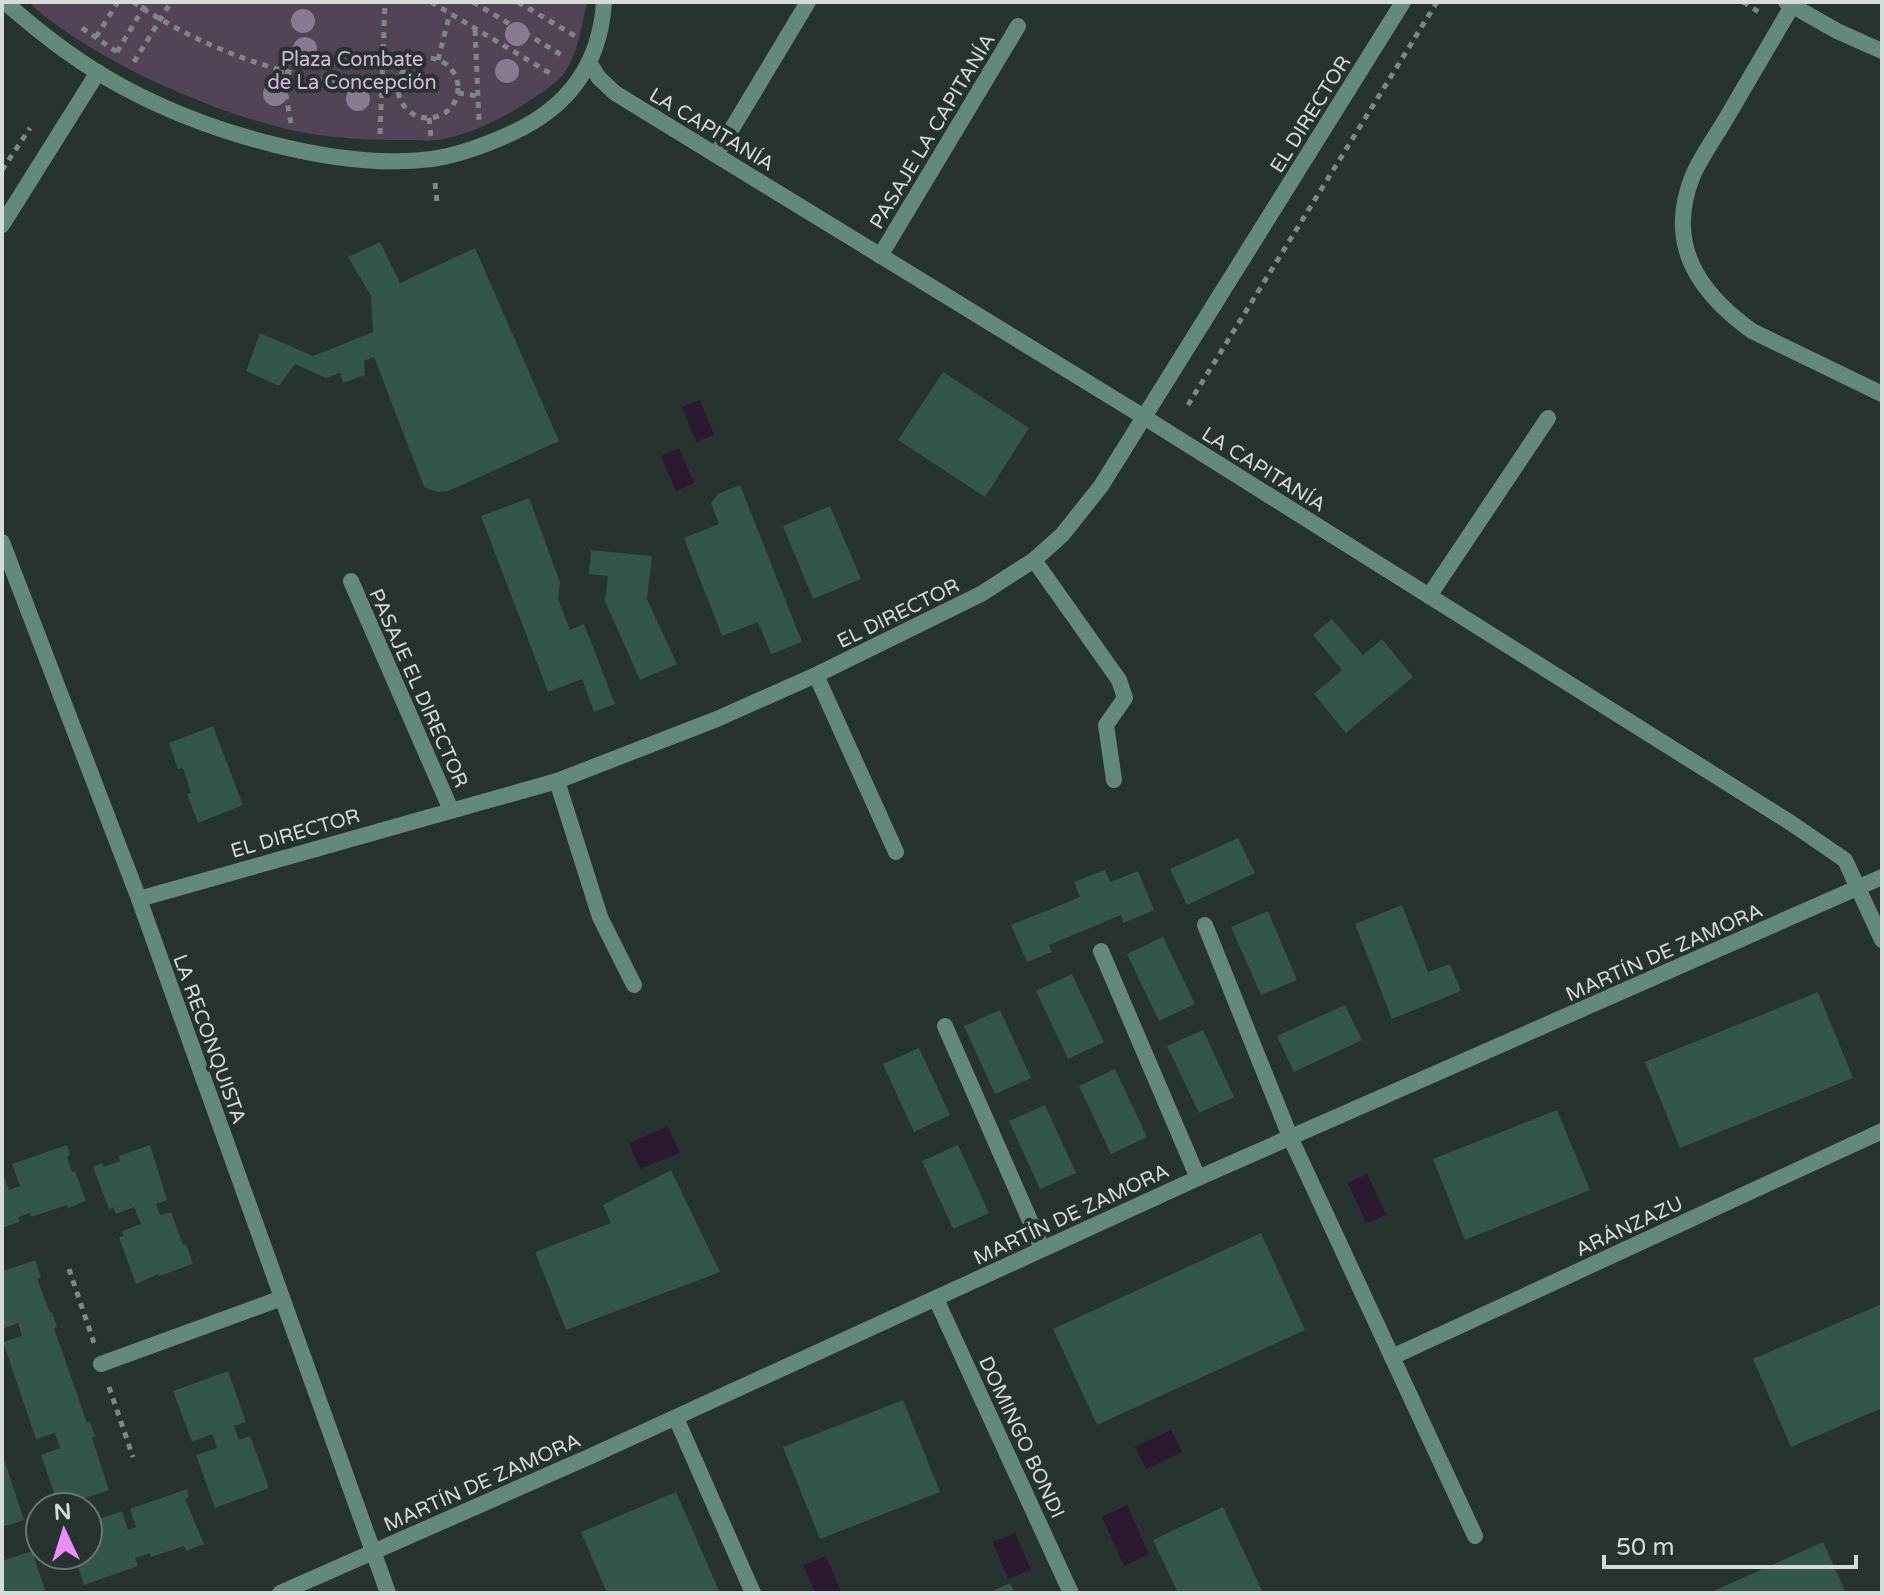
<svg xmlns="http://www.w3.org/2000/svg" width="1884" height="1595" font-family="'Varela Round',sans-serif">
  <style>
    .green { fill: #534357 }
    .water { fill: #2b192f }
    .building { fill: #325649 }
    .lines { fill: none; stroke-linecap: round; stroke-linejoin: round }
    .path { stroke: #7d8783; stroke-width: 5; stroke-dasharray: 6 6; stroke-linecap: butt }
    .service { stroke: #63897a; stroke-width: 16 }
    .minor { stroke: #63897a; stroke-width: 16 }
    .tertiary { stroke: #63897a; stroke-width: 16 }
    .tree { fill: #897a92 }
    .labels { text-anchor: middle; stroke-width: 8; stroke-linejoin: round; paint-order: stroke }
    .park-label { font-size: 20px; fill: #dab4e3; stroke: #27332e }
    .street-label { font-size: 20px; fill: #d4dbd8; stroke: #27332e }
  </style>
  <rect width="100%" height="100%" fill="#27332e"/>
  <!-- green -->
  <path class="green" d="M28,2H587C581,27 578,56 562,76C551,88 536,96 523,105C499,120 467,135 439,140C427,141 414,140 403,140C372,140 342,139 312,134C226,120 92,61 28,2Z"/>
  <!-- water -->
  <g class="water">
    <path d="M700,400L714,435L696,442L682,407Z"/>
    <path d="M679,448L694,483L676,491L661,456Z"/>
    <path d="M668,1126L680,1153L640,1169L629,1143Z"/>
    <path d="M1367,1174L1386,1215L1366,1223L1348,1183Z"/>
    <path d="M1171,1430L1182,1452L1146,1469L1135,1447Z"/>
    <path d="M1127,1505L1149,1554L1124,1566L1102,1517Z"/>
    <path d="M1015,1533L1031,1570L1008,1579L993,1542Z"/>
    <path d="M826,1556L841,1592L839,1593H815L803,1565Z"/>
  </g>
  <!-- building -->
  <g class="building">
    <path d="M380,242L400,283L475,248L559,441L449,491L437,492L424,487L374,357L364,361L365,375L343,383L340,373L326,378L295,364L279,386L246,371L260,333L313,356L373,332L371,296L348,257Z"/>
    <path d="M943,372L1029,428L985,497L898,440Z"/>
    <path d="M740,485L802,642L771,654L758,622L722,636L684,538L719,524L711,503L718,494Z"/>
    <path d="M529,498L560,582L558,599L570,630L584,624L615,704L594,712L582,679L548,692L481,516Z"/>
    <path d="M830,506L861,579L813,599L783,526Z"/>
    <path d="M591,550L652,556L647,599L677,664L640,680L605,601L608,576L589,574Z"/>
    <path d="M1332,619L1363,655L1382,639L1413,677L1346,733L1314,694L1342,670L1313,635Z"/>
    <path d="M213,726L243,805L198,823L187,794L191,793L183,768L178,769L169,743Z"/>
    <path d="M1238,838L1255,873L1187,905L1170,869Z"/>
    <path d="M1105,870L1110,882L1138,871L1154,910L1123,923L1121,915L1049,945L1052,952L1027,962L1011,925L1080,897L1074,882Z"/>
    <path d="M1402,905L1428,972L1450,964L1461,991L1392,1019L1355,924Z"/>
    <path d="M1268,911L1297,980L1261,995L1231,927Z"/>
    <path d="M1163,937L1195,1004L1159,1021L1127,954Z"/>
    <path d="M1072,974L1104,1042L1068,1059L1036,991Z"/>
    <path d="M1818,992L1853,1078L1680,1148L1645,1062Z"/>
    <path d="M1345,1005L1362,1040L1294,1072L1277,1036Z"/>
    <path d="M1000,1010L1031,1078L995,1094L964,1026Z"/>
    <path d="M1203,1030L1234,1097L1199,1113L1167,1046Z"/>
    <path d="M919,1048L950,1115L914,1132L883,1064Z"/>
    <path d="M1115,1069L1147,1137L1111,1154L1079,1086Z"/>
    <path d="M1045,1105L1076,1173L1040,1189L1009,1121Z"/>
    <path d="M1557,1110L1590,1190L1465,1240L1433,1159Z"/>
    <path d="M67,1145L70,1155L67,1157L72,1172L75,1171L86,1201L68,1208L67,1205L31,1217L30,1213L18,1217L19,1222L2,1228V1172L9,1190L20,1186L12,1164Z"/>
    <path d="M150,1145L167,1200L156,1204L160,1215L171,1212L183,1245L186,1244L193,1264L159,1276L158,1274L136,1284L119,1237L124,1236L122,1231L141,1224L134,1207L116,1214L113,1207L109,1209L93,1167L102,1163L104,1167L120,1161L119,1156Z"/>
    <path d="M958,1145L989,1213L953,1229L922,1161Z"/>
    <path d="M671,1170L720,1272L566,1330L535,1252L611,1223L603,1205Z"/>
    <path d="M1261,1233L1305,1330L1097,1425L1053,1329Z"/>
    <path d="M35,1260L41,1277L37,1279L50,1313L52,1312L57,1327L54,1328L87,1423L90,1422L95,1436L92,1438L109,1490L59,1507L41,1455L60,1448L55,1433L36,1439L3,1342L22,1336L18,1323L2,1329L3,1271Z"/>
    <path d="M1882,1304V1408L1791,1447L1753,1359Z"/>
    <path d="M228,1371L246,1422L234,1426L239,1440L250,1436L269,1488L215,1508L196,1455L217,1448L212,1434L192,1442L173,1391Z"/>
    <path d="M903,1400L940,1492L820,1539L783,1447Z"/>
    <path d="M3,1456L24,1520L2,1527V1457Z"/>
    <path d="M187,1489L189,1497L185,1499L204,1544L186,1551L184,1546L151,1557L150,1553L135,1558L138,1566L84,1585L74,1555H88V1523L122,1511L128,1530L136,1527L130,1509Z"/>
    <path d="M676,1492L720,1593H607L581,1532Z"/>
    <path d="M1223,1507L1263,1593H1178L1153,1540Z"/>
    <path d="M1823,1542L1846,1593H1709Z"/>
    <path d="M32,1551L46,1593H2V1561Z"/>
    <path d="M1010,1583L1015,1593H988Z"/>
  </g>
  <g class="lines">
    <!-- path -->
    <g class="path">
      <path d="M133,2C210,54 304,85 397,88"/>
      <path d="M431,2L553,75"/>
      <path d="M473,2L565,57"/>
      <path d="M518,2L575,36"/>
      <path d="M1743,2L1759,12"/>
      <path d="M82,28L117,52"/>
      <path d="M475,30L479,120"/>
      <path d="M96,37L118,2"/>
      <path d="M117,52L147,2"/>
      <circle cx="428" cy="88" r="30"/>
      <path d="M438,60L450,13"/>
      <path d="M134,62L171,2"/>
      <path d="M281,70L291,123"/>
      <path d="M458,93L478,96"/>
      <path d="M429,118L431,137"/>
      <path d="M380,134L385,2"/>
      <path d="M2,170L30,128"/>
      <path d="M435,183L437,202"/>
      <path d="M1188,405L1437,2"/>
      <path d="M69,1269L94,1343"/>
      <path d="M109,1387L133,1457"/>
    </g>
    <!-- service -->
    <g class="service">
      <path d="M1429,596L1548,418"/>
      <path d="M101,1364L282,1298"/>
      <path d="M676,1418L753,1593"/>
    </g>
    <!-- minor -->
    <g class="minor">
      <path d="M1792,6C1770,43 1749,80 1727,117C1716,136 1702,155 1693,175C1665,244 1698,292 1752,331L1882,394"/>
      <path d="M590,64L599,78L615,93L1144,417L1791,823L1845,860L1882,940"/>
      <path d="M716,155L808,2"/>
      <path d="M880,256L1018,26"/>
      <path d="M2,542L139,899L388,1593"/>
      <path d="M1034,560L1119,680L1125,698L1106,725L1114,780"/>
      <path d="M351,581L451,810"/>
      <path d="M816,675L896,852"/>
      <path d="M557,781L600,917L634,985"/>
      <path d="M139,899L557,781L717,719L816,675L981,594L1034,560L1062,535L1101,486L1403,2"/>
      <path d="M1205,925L1291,1139L1475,1536"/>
      <path d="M1101,951L1198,1178"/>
      <path d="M945,1026L1042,1248"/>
      <path d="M936,1299L1071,1593"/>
      <path d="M1392,1357L1882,1131"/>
    </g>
    <!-- tertiary -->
    <g class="tertiary">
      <path d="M5,2C41,34 80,64 123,87C206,132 337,171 432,159C459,155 488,144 512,133C569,107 600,64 604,2"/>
      <path d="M1786,2L1837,31L1882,51"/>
      <path d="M2,225L98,72"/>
      <path d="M280,1593L591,1456L1198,1178L1882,877"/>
    </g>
  </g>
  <!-- trees -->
  <g class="tree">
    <circle cx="303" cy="21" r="12"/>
    <circle cx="517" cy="34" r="12"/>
    <circle cx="305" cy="49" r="12"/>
    <circle cx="507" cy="71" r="12"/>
    <circle cx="275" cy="94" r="12"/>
    <circle cx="358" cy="99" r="12"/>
  </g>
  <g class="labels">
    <!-- park labels -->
    <g class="park-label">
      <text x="352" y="66">Plaza Combate<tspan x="352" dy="23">de La Concepción</tspan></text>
    </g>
    <!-- street labels -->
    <g class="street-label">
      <text transform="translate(1310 114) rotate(-58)" y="7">EL DIRECTOR</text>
      <text transform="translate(712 129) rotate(31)" y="7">LA CAPITANÍA</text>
      <text transform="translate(932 131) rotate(-59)" y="7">PASAJE LA CAPITANÍA</text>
      <text transform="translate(1264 469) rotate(32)" y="7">LA CAPITANÍA</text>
      <text transform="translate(898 613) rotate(-26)" y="7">EL DIRECTOR</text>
      <text transform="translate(419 688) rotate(66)" y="7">PASAJE EL DIRECTOR</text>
      <text transform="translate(295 833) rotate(-16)" y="7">EL DIRECTOR</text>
      <text transform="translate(1664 952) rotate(-24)" y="7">MARTÍN DE ZAMORA</text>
      <text transform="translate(210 1039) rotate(70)" y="7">LA RECONQUISTA</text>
      <text transform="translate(1071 1214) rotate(-25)" y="7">MARTÍN DE ZAMORA</text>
      <text transform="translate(1629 1226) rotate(-25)" y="7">ARÁNZAZU</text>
      <text transform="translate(1022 1437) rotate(65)" y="7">DOMINGO BONDI</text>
      <text transform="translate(482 1482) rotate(-24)" y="7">MARTÍN DE ZAMORA</text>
    </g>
  </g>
  <!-- border -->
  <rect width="1884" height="1595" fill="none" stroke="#d4dbd8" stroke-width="8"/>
  <!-- north arrow -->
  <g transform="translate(64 1531) rotate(356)"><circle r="38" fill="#27332e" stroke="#6c7672" stroke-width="2"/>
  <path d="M0-6L14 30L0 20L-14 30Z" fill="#e98efe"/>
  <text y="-12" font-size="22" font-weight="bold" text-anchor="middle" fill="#d4dbd8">N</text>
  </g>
  <!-- scale -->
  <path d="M1604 1555v12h252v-12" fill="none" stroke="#d4dbd8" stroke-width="4"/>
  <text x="1616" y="1555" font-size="24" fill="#d4dbd8" stroke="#27332e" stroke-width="6" paint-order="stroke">50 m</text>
</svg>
